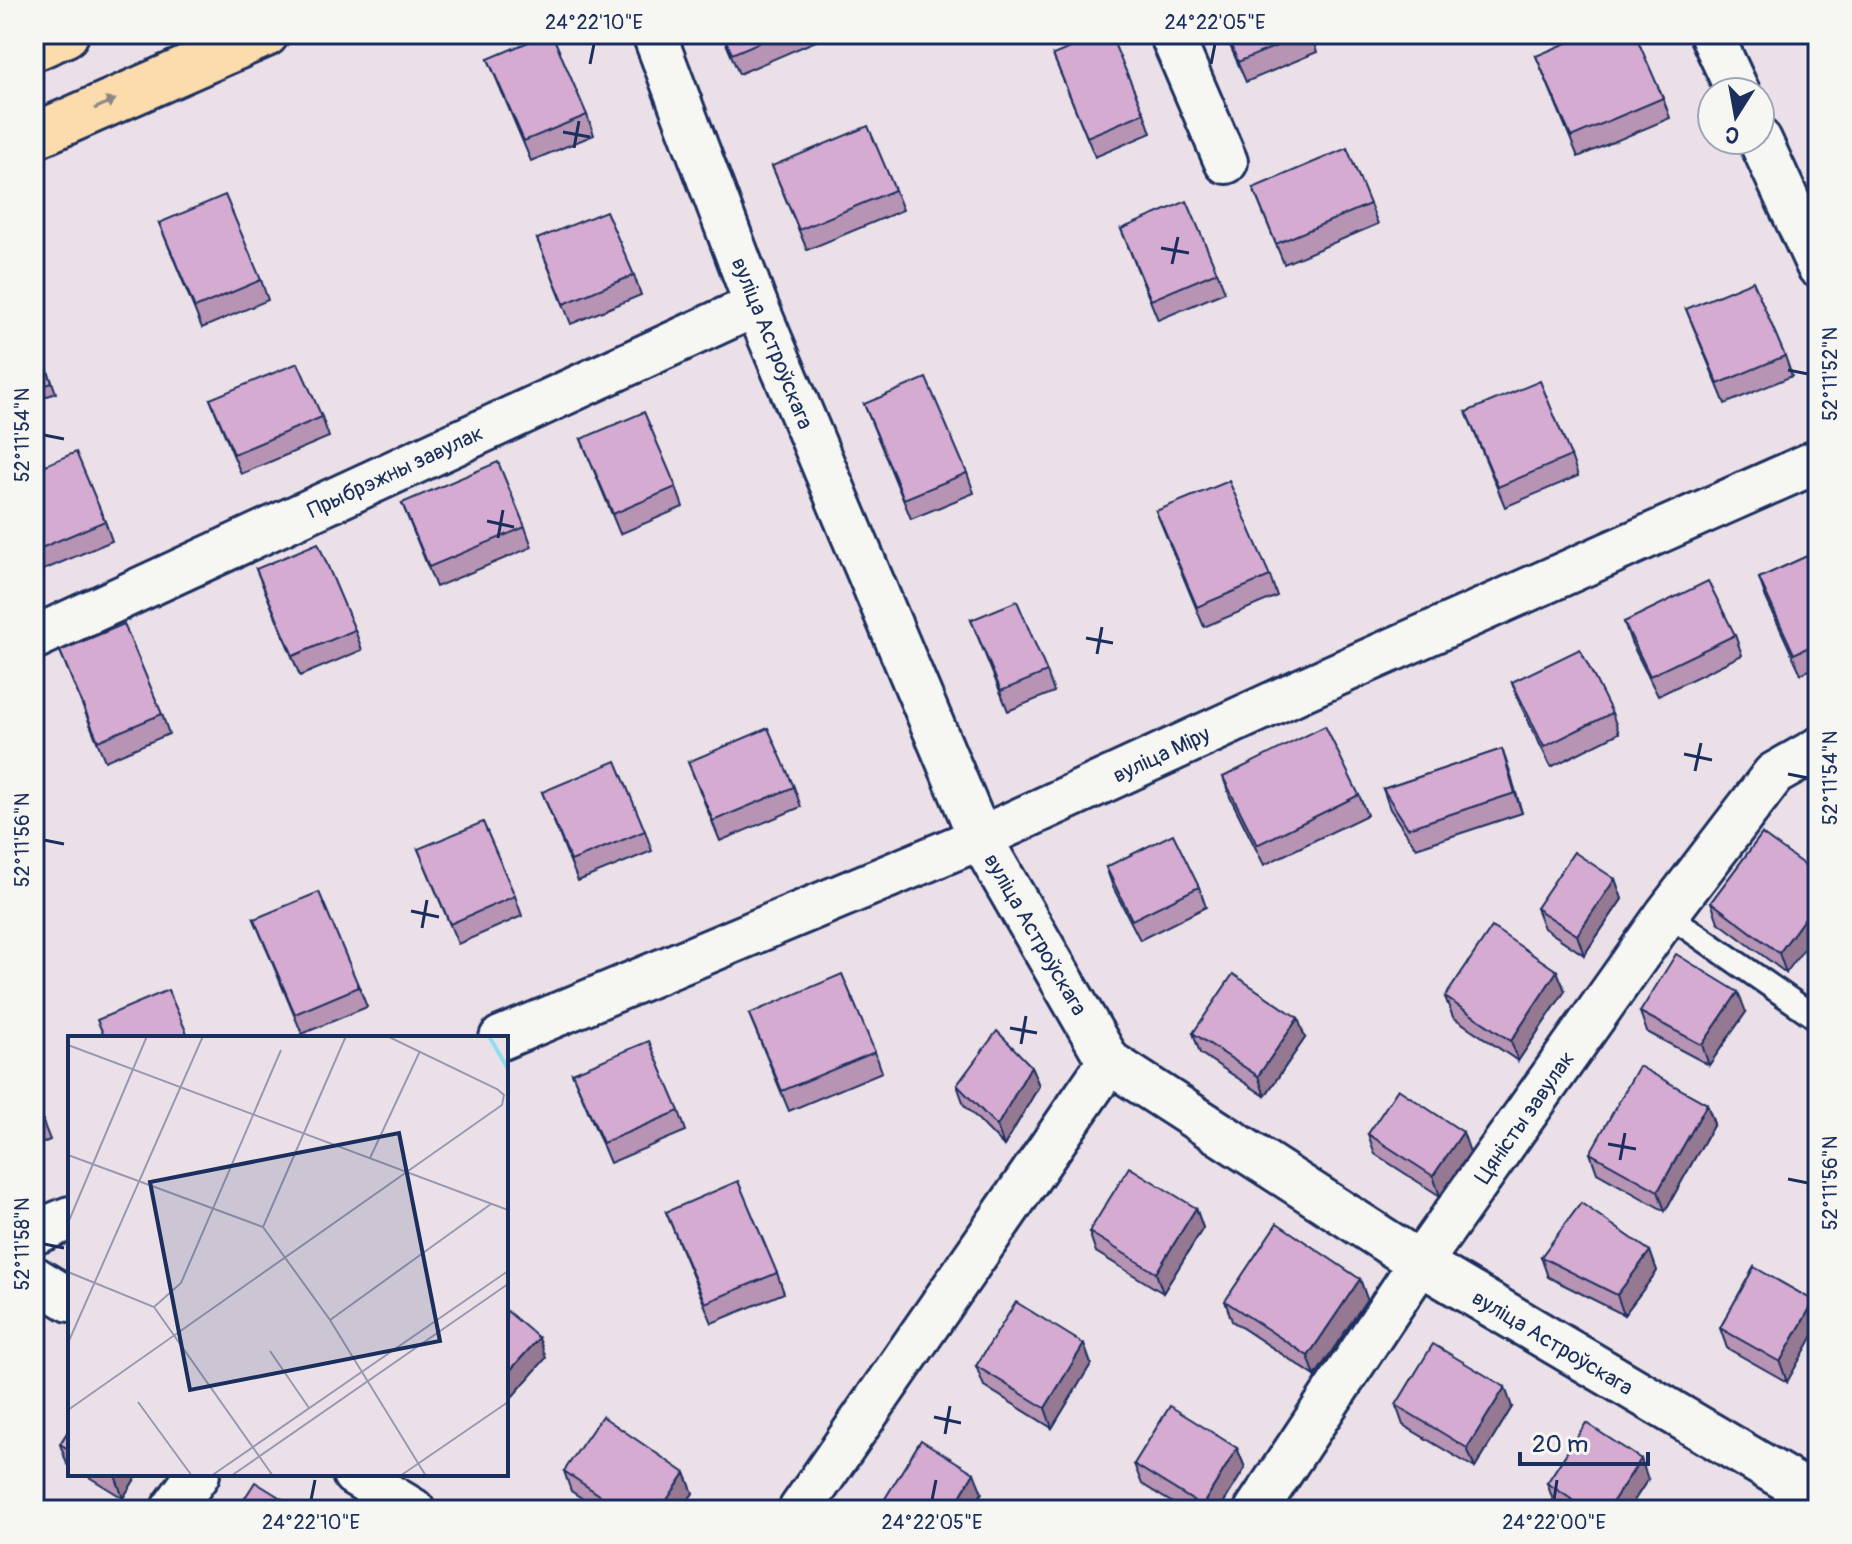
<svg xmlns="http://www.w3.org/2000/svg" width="1852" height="1544" font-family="Pangolin,sans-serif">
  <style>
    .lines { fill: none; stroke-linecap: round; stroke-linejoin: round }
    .service-casing { stroke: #1b2f5e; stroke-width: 28 }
    .minor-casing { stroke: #1b2f5e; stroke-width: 48 }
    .primary-casing { stroke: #1b2f5e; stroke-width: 50 }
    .service { stroke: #f6f6f2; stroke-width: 22 }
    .minor { stroke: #f6f6f2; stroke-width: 42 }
    .primary { stroke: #fcdcac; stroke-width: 44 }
    .wall { fill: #b793b4; stroke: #1b2f5e; stroke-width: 2 }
    .shaded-wall { fill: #957892; stroke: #1b2f5e; stroke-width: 2 }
    .building { fill: #d5abd1; stroke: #1b2f5e; stroke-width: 2 }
    .oneway { fill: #8c8685 }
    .ticks { fill: none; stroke: #1b2f5e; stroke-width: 3 }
    .labels { text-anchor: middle; stroke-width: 6; stroke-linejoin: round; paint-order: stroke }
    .street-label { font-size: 22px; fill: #1b2f5e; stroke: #f6f6f2 }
    .inset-river { fill: none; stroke: #90dfee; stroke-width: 4 }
    .inset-road { fill: none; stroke: #9899b1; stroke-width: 2 }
    .view { fill: #1b2f5e; fill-opacity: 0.15; stroke: #1b2f5e; stroke-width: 4 }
    .inset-edge { fill: none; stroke: #1b2f5e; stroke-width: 4 }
    .neatline { fill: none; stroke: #1b2f5e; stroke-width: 3 }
    .ticks-label { font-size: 20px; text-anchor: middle; fill: #1b2f5e }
  </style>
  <rect width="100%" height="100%" fill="#ece0e8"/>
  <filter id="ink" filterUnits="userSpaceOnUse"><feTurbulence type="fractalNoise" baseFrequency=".0125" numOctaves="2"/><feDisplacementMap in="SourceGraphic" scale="16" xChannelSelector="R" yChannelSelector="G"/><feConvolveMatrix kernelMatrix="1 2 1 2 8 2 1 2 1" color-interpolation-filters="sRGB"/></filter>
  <g filter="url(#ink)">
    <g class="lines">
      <!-- service casing -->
      <g class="service-casing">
        <path id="service" d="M1667,914L1818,1019"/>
      </g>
      <!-- minor casing -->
      <g class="minor-casing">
        <g id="minor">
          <path d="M654,34L756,305L980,838L1109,1062L1420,1263L1818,1498"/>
          <path d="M1171,34L1226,162"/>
          <path d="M1711,34L1738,92"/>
          <path d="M1760,140L1818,266"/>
          <path d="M34,638L756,305"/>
          <path d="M501,1038L980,838L1304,689L1818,461"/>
          <path d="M34,1233L70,1218"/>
          <path d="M34,1278L70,1300"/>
          <path d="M354,1474L413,1510"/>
          <path d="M172,1510L198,1474"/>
          <path d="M800,1510L1109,1062"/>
          <path d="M1256,1510L1420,1263L1667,914L1774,774L1818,749"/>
        </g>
      </g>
      <!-- primary casing -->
      <g class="primary-casing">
        <g id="primary">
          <path d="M34,48L66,34"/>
          <path d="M34,136L266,34"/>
        </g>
      </g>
      <!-- service -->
      <use href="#service" class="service"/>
      <!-- minor -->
      <use href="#minor" class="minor"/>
      <!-- primary -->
      <use href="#primary" class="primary"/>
    </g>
    <!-- wall -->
    <g class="wall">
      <path d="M722,34H813L816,41L739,74Z"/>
      <path d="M1225,34H1310L1317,52L1246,82Z"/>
      <path d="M1053,55L1144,113L1151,133L1095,157Z"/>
      <path d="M1536,56L1663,98L1670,118L1578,157Z"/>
      <path d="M488,59L587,115L594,135L531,161Z"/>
      <path d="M772,166L895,190L903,210L807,250Z"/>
      <path d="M1253,188L1370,204L1378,224L1284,264Z"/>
      <path d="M159,223L261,280L268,300L202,328Z"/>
      <path d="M1121,229L1217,272L1225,292L1158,320Z"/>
      <path d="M537,239L634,275L641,295L571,324Z"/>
      <path d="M1686,309L1785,356L1792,376L1725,404Z"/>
      <path d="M34,333L56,393L34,401Z"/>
      <path d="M210,399L322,417L329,437L241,474Z"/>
      <path d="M864,404L967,473L974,493L911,519Z"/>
      <path d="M1466,412L1571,456L1578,476L1505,507Z"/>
      <path d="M581,439L676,487L683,507L620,534Z"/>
      <path d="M34,470L105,521L112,541L34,574Z"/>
      <path d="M402,503L525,527L532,547L436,587Z"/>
      <path d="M1156,511L1270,576L1277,596L1204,627Z"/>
      <path d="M1818,551V666L1801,674L1766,598L1759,578Z"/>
      <path d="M256,569L355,630L362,650L300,676Z"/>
      <path d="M971,620L1047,672L1054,692L1008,711Z"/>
      <path d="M1624,622L1735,635L1742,655L1658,696L1631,642Z"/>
      <path d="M60,651L162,714L169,734L105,761Z"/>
      <path d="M1512,682L1612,713L1619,733L1551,767L1519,702Z"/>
      <path d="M1502,749L1522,813L1416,848L1390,809L1383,789Z"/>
      <path d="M688,762L794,787L801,807L720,841Z"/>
      <path d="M1223,777L1359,795L1367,815L1264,865L1230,797Z"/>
      <path d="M542,792L645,831L652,851L578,881Z"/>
      <path d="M1762,834L1786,973L1718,922L1711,902Z"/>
      <path d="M418,849L515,896L522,916L458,944Z"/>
      <path d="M1106,867L1199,887L1206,907L1140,940L1113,887Z"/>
      <path d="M1615,879L1622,899L1584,955L1544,928L1536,908Z"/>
      <path d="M254,919L359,987L367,1007L302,1034Z"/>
      <path d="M1557,971L1565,991L1518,1061L1453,1017L1445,997Z"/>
      <path d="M1640,1012H1746L1709,1065L1647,1032Z"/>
      <path d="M749,1014L875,1052L882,1072L789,1111Z"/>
      <path d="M1193,1033L1305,1038L1265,1096L1200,1053Z"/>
      <path d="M1031,1066L1039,1086L1004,1146L964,1105L957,1085Z"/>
      <path d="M572,1073L679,1111L686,1131L610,1163Z"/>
      <path d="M34,1099L50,1140L34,1147Z"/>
      <path d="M1707,1104L1714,1124L1665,1211L1597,1173L1590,1153Z"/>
      <path d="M1368,1134L1470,1152L1440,1196L1375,1154Z"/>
      <path d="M1818,1138V1160L1813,1146Z"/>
      <path d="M1196,1208L1203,1228L1163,1293L1096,1252L1089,1232Z"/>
      <path d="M666,1212L777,1273L784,1293L712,1323Z"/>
      <path d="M1650,1251L1657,1271L1624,1315L1548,1277L1541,1257Z"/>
      <path d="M1754,1267L1787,1382L1727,1348L1720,1328Z"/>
      <path d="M1360,1279L1367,1299L1315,1376L1232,1321L1225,1301Z"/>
      <path d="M1091,1364L1052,1428L984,1386L976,1366Z"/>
      <path d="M1396,1405L1512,1407L1475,1468L1403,1425Z"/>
      <path d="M70,1428V1466L67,1464L60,1444Z"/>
      <path d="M1237,1448L1245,1468L1219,1510H1184L1142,1484L1134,1464Z"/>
      <path d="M564,1471L685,1473L693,1493L681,1510H600L571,1491Z"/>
      <path d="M84,1474H138L123,1498Z"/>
      <path d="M1648,1479L1628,1510H1565L1554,1503L1547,1483Z"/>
    </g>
    <!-- shaded-wall -->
    <g class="shaded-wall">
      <path d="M1502,749L1509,769L1522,813L1515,793Z"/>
      <path d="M1615,879L1622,899L1584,955L1577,935Z"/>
      <path d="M1818,900V930L1786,973L1779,953Z"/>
      <path d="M1557,971L1565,991L1518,1061L1511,1041Z"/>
      <path d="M1738,992L1746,1012L1709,1065L1702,1045Z"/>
      <path d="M1298,1018L1305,1038L1265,1096L1258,1076Z"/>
      <path d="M1031,1066L1039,1086L1004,1146L997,1126Z"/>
      <path d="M1707,1104L1714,1124L1665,1211L1658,1191Z"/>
      <path d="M1463,1132L1470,1152L1440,1196L1433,1176Z"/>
      <path d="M1196,1208L1203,1228L1163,1293L1156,1273Z"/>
      <path d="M1650,1251L1657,1271L1624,1315L1617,1295Z"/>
      <path d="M1360,1279L1367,1299L1315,1376L1308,1356Z"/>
      <path d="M1814,1301L1818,1311V1327L1787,1382L1780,1362Z"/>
      <path d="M539,1338L546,1358L506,1404V1375Z"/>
      <path d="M1084,1344L1091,1364L1052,1428L1045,1408Z"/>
      <path d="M1505,1387L1512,1407L1475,1468L1467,1448Z"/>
      <path d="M1237,1448L1245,1468L1219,1510H1203L1202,1506Z"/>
      <path d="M1641,1459L1648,1479L1628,1510H1607Z"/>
      <path d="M685,1473L693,1493L681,1510H660Z"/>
      <path d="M974,1473L982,1493L971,1510H952Z"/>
      <path d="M118,1474H138L123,1498L116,1478Z"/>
    </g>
    <!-- building -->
    <g class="building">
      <path d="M547,34H552L587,115L524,141L488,59Z"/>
      <path d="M723,34H779L732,54Z"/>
      <path d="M1104,34H1110L1144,113L1087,137L1053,55Z"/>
      <path d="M1226,34H1305L1238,62Z"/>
      <path d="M1588,34H1635L1663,98L1571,137L1536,56Z"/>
      <path d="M868,126L895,190L799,230L772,166Z"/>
      <path d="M1347,148L1370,204L1276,244L1253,188Z"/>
      <path d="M225,195L261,280L195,308L159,223Z"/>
      <path d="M1187,201L1217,272L1151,300L1121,229Z"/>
      <path d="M606,211L634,275L564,304L537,239Z"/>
      <path d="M1753,281L1785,356L1718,384L1686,309Z"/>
      <path d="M34,333L52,383L34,389Z"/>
      <path d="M298,363L322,417L234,454L210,399Z"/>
      <path d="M926,378L967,473L904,499L864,404Z"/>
      <path d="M1540,381L1571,456L1498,487L1466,412Z"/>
      <path d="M644,412L676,487L613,514L581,439Z"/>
      <path d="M76,452L105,521L34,551V470Z"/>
      <path d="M498,462L525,527L429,567L402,503Z"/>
      <path d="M1229,481L1270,576L1197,607L1156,511Z"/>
      <path d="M318,543L355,630L293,656L256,569Z"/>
      <path d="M1818,551V643L1794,654L1759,578Z"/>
      <path d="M1708,581L1735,635L1650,676L1624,622Z"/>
      <path d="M1017,601L1047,672L1001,691L971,620Z"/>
      <path d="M124,624L162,714L98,741L60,651Z"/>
      <path d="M1580,649L1612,713L1544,747L1512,682Z"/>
      <path d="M1325,726L1359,795L1257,845L1223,777Z"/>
      <path d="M768,728L794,787L713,821L688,762Z"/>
      <path d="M1502,749L1515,793L1408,828L1383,789Z"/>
      <path d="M616,761L645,831L571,861L542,792Z"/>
      <path d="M483,822L515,896L450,924L418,849Z"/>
      <path d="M1173,834L1199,887L1132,920L1106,867Z"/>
      <path d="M1762,834L1818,875V900L1779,953L1711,902Z"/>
      <path d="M1574,852L1615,879L1577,935L1536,908Z"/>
      <path d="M319,892L359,987L295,1014L254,919Z"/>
      <path d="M1492,927L1557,971L1511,1041L1445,997Z"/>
      <path d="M1676,954L1738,992L1702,1045L1640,1012Z"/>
      <path d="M842,974L875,1052L782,1091L749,1014Z"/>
      <path d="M1233,974L1298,1018L1258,1076L1193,1033Z"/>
      <path d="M168,990L189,1038H105L97,1020Z"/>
      <path d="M997,1031L1031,1066L997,1126L957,1085Z"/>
      <path d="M649,1041L679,1111L603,1143L572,1073Z"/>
      <path d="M1639,1066L1707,1104L1658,1191L1590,1153Z"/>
      <path d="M1398,1089L1463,1132L1433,1176L1368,1134Z"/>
      <path d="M34,1099L43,1120L34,1124Z"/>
      <path d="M1818,1138V1149L1813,1146Z"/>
      <path d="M1129,1167L1196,1208L1156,1273L1089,1232Z"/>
      <path d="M738,1181L777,1273L705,1303L666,1212Z"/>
      <path d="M1581,1203L1650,1251L1617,1295L1541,1257Z"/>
      <path d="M1277,1223L1360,1279L1308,1356L1225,1301Z"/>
      <path d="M1754,1267L1814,1301L1780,1362L1720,1328Z"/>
      <path d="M1016,1302L1084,1344L1045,1408L976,1366Z"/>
      <path d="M506,1310L539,1338L506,1375Z"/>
      <path d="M1433,1344L1505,1387L1467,1448L1396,1405Z"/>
      <path d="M1170,1406L1237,1448L1202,1506L1134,1464Z"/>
      <path d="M602,1416L685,1473L660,1510H622L564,1471Z"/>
      <path d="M1586,1423L1641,1459L1607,1510H1588L1547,1483Z"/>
      <path d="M70,1428V1450L60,1444Z"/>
      <path d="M921,1440L974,1473L952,1510H878Z"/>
      <path d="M255,1482L300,1510H237Z"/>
      <path d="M1325,1501L1339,1510H1320Z"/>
    </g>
    <!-- one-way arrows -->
    <defs><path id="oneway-solid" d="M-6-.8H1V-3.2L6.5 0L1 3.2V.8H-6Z" transform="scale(2)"/></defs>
    <use class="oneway" href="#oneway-solid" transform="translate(105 104) rotate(-24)"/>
  </g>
  <!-- ticks -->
  <path class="ticks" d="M590,64L594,44M1211,64L1215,44M563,132L590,137M574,148L579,121M1161,248L1189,253M1172,264L1178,237M1788,370L1808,374M44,435L64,439M487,521L514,527M498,538L503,510M1086,638L1113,643M1097,654L1102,627M1684,754L1712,760M1695,771L1701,743M1788,774L1808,778M44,840L64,844M411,911L439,917M422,928L427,900M1010,1028L1037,1033M1021,1044L1026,1016M1608,1144L1636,1149M1620,1160L1625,1133M1788,1179L1808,1183M44,1244L64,1248M934,1417L961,1423M945,1434L950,1406M311,1500L315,1480M932,1500L936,1480M1554,1500L1557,1480"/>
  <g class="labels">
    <!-- street labels -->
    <g class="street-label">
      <text transform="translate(773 343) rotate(68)" y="8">вуліца Астроўскага</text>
      <text transform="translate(395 471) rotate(-25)" y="8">Прыбрэжны завулак</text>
      <text transform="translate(1161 754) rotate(-25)" y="8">вуліца Міру</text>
      <text transform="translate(1036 934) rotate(60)" y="8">вуліца Астроўскага</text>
      <text transform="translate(1524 1117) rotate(-55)" y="8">Цяністы завулак</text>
      <text transform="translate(1553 1342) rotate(31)" y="8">вуліца Астроўскага</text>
    </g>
  </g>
  <!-- overview -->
  <g transform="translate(68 1036)">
    <rect width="440" height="440" fill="#ece0e8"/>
    <path class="inset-river" d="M421,0L440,33"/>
    <path class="inset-road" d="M0,9L440,174M0,119L195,191L262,284L358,440M302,122L352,15M0,187L79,0M195,191L278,0M0,236L86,271L205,440M86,271L113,247L213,14M262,284L423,168M0,307L135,0M202,315L241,372M70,366L124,440M0,374L434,69L436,59L429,53L319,0M143,440L440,235M163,440L440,248M332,440L440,366"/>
    <path class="view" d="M331,97L372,305L122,354L82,146Z"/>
    <rect width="440" height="440" class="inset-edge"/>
  </g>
  <!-- margin -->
  <rect width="1852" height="1544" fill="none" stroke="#f6f6f2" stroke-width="88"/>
  <!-- north arrow -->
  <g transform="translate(1736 116) rotate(191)"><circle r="38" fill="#f6f6f2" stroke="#9ea6b7" stroke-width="2"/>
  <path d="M0-6L14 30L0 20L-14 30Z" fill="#1b2f5e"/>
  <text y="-12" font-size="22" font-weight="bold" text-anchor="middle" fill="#1b2f5e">С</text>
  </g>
  <!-- scale -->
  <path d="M1520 1452v12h128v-12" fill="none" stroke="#1b2f5e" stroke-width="4"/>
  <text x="1532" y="1452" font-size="24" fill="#1b2f5e" stroke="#f6f6f2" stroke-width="6" paint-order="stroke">20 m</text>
  <rect x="44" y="44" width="1764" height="1456" class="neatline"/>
  <g class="ticks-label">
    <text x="594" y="29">24°22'10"E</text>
    <text x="1215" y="29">24°22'05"E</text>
    <text transform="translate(1830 374) rotate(-90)" y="7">52°11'52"N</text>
    <text transform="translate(22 435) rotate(-90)" y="7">52°11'54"N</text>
    <text transform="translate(1830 778) rotate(-90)" y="7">52°11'54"N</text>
    <text transform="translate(22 840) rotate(-90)" y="7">52°11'56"N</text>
    <text transform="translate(1830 1183) rotate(-90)" y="7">52°11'56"N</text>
    <text transform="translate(22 1244) rotate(-90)" y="7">52°11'58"N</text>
    <text x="311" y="1529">24°22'10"E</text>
    <text x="932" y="1529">24°22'05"E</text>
    <text x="1554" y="1529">24°22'00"E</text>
  </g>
</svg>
